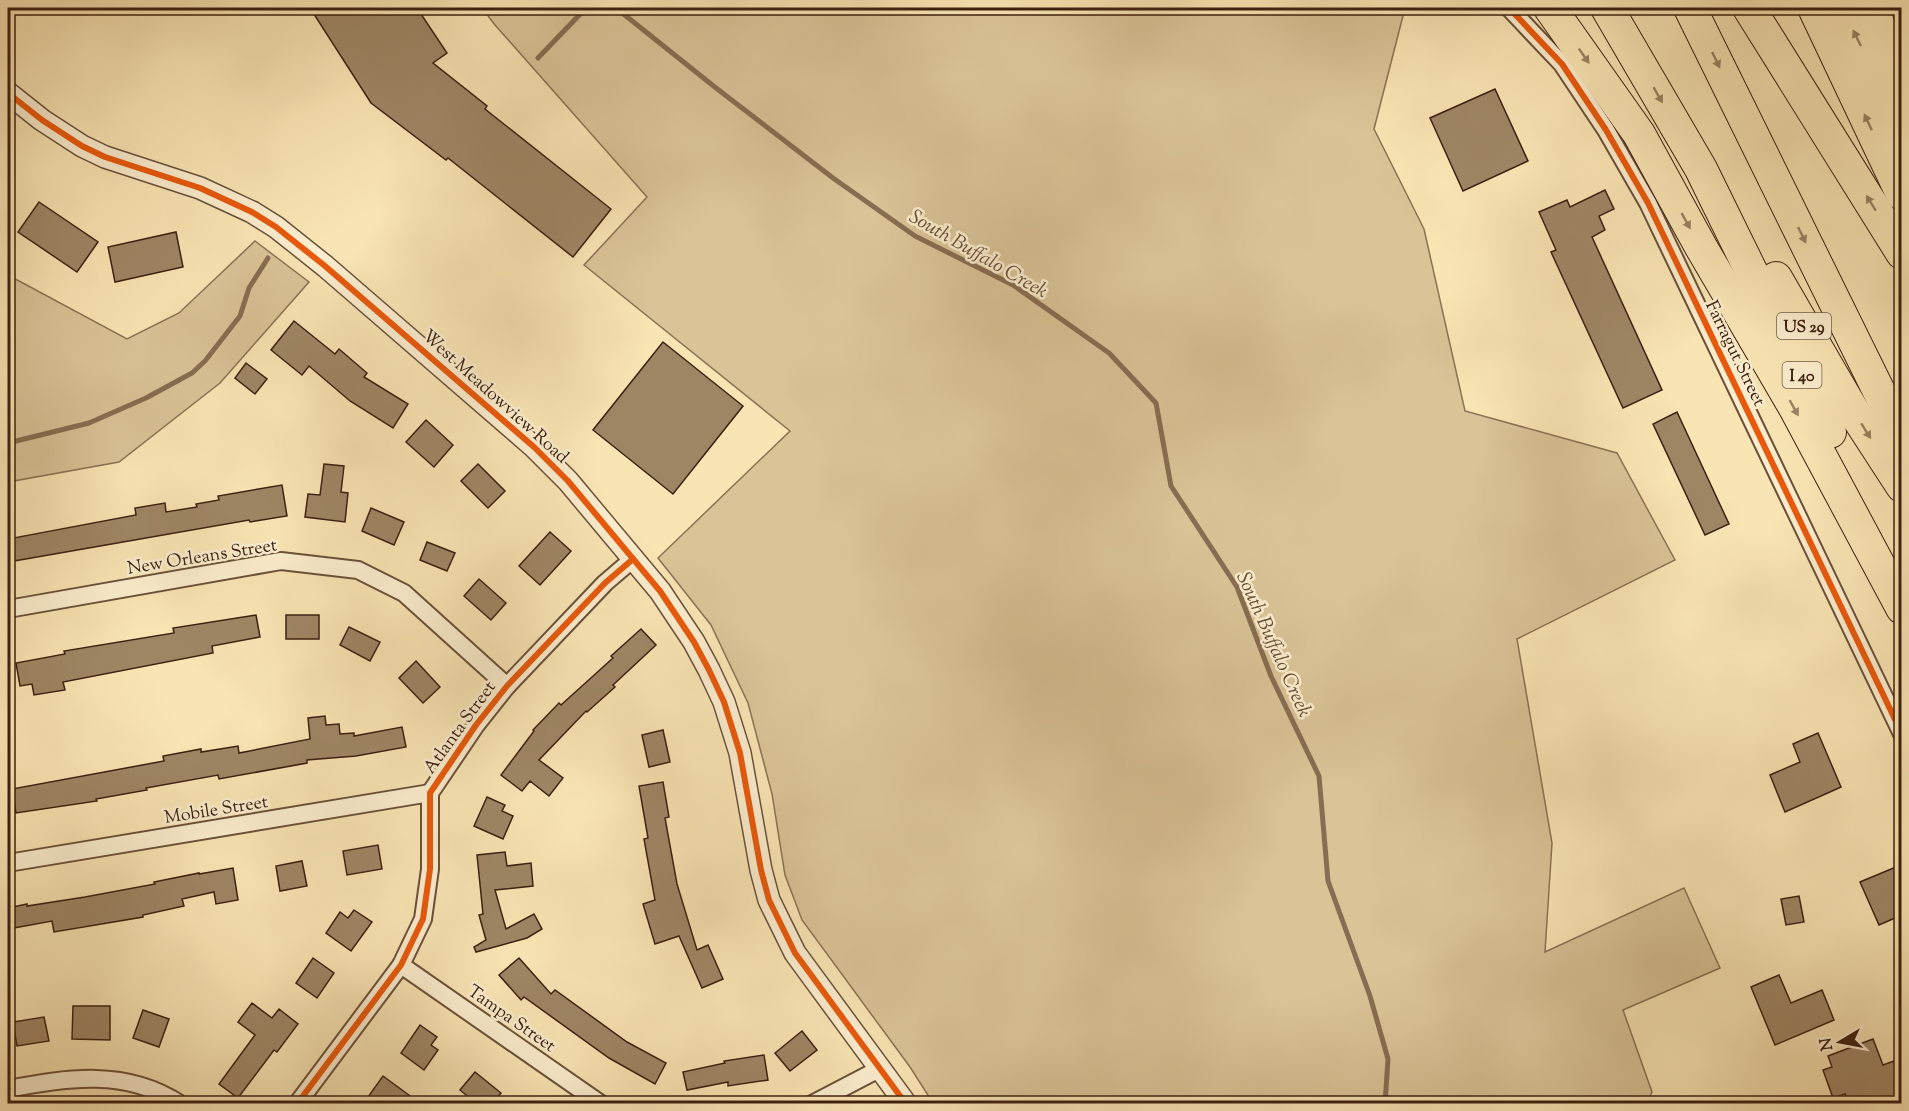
<svg xmlns="http://www.w3.org/2000/svg" width="1909" height="1111" font-family="'Sorts Mill Goudy',serif">
  <style>
    .green { fill: #d9c397; stroke: #8a7254; stroke-width: 1.5 }
    .lines { fill: none; stroke-linecap: round; stroke-linejoin: round }
    .stream { stroke: #876d51; stroke-width: 5 }
    .building { fill: #9e8665; stroke: #3c2010; stroke-width: 1.5 }
    .minor-casing { stroke: #6b5139; stroke-width: 20 }
    .tertiary-casing { stroke: #6b5139; stroke-width: 24 }
    .motorway-casing { stroke: #3c2010; stroke-width: 34 }
    .minor { stroke: #fbedce; stroke-width: 16 }
    .tertiary { stroke: #fbedce; stroke-width: 21 }
    .motorway { stroke: #f9e4b3; stroke-width: 32 }
    .cycleway-casing { stroke: #fbedce; stroke-width: 10 }
    .cycleway { stroke: #e8590c; stroke-width: 6 }
    .oneway { fill: #9a8262 }
    .labels { text-anchor: middle; stroke-width: 5; stroke-linejoin: round; paint-order: stroke }
    .shield { fill: #fbedce; stroke: #755e49; stroke-width: 1.5 }
    .shield-label { font-size: 16px; font-weight: bold; fill: #3c2010 }
    .street-label { font-size: 18px; fill: #3c2010; stroke: #fbedce }
    .water-label { font-size: 20px; font-style: italic; fill: #684d36; stroke: #fbedce }
  </style>
  <rect width="100%" height="100%" fill="#f9e4b3"/>
  <filter id="stains"><feTurbulence type="fractalNoise" baseFrequency=".00333" numOctaves="4"/><feColorMatrix values="0 0 0 0 .2 0 0 0 0 .09 0 0 0 0 .02 0 0 0 .5 -.17"/></filter>
  <radialGradient id="worn" r=".72"><stop offset=".6" stop-color="#630" stop-opacity="0"/><stop offset="1" stop-color="#630" stop-opacity=".3"/></radialGradient>
  <!-- green -->
  <g class="green">
    <path d="M482,8H1405L1374,129L1424,229L1465,411L1617,453L1675,560L1517,639L1552,843L1545,952L1684,888L1720,968L1623,1010L1652,1092L1647,1103H933L910,1067L802,920L785,875L772,794L748,703L711,625L658,558L790,431L584,265L647,197L495,25Z"/>
    <path d="M255,241L309,282L220,383L119,462L8,482V275L127,339L179,313Z"/>
  </g>
  <g class="lines">
    <!-- stream -->
    <g class="stream">
      <path d="M616,8L716,88L833,178L915,236L1013,285L1109,353L1156,403L1171,486L1237,587L1271,676L1319,776L1328,881L1370,996L1388,1059L1385,1104"/>
      <path d="M538,58L586,8"/>
      <path d="M8,443L89,423L146,398L192,373L205,361L240,316L249,288L268,258"/>
    </g>
  </g>
  <!-- building -->
  <g class="building">
    <path d="M310,8H417L447,53L433,63L487,106L485,109L611,209L573,257L448,158L446,160L371,103Z"/>
    <path d="M1495,89L1528,161L1463,191L1430,118Z"/>
    <path d="M1605,190L1614,209L1599,216L1605,230L1592,237L1662,390L1623,408L1551,252L1556,250L1539,212L1567,200L1570,207Z"/>
    <path d="M39,202L98,242L77,272L18,232Z"/>
    <path d="M176,232L183,267L115,282L108,247Z"/>
    <path d="M294,321L335,354L339,349L367,373L364,377L408,404L393,428L350,401L309,366L302,375L271,350Z"/>
    <path d="M663,342L743,406L673,494L593,430Z"/>
    <path d="M246,363L267,379L255,394L235,378Z"/>
    <path d="M1677,412L1729,524L1705,535L1653,424Z"/>
    <path d="M426,420L453,445L434,467L406,442Z"/>
    <path d="M324,464L344,466L341,492L348,493L345,522L305,517L308,494L320,495Z"/>
    <path d="M478,464L505,491L488,508L461,481Z"/>
    <path d="M282,485L287,516L250,522L249,520L8,562V539L136,515L135,508L165,503L166,512L197,507L196,504L219,500L218,496Z"/>
    <path d="M371,508L404,522L394,545L362,531Z"/>
    <path d="M550,532L571,551L540,585L519,566Z"/>
    <path d="M427,542L455,553L447,571L420,560Z"/>
    <path d="M479,579L506,603L491,620L464,596Z"/>
    <path d="M256,615L260,637L212,646L213,653L63,682L65,690L34,695L32,684L20,686L16,663L65,654L64,651L174,633L173,628Z"/>
    <rect x="286" y="615" width="33" height="24"/>
    <path d="M349,627L380,642L370,661L340,645Z"/>
    <path d="M641,629L656,645L613,685L615,687L587,712L586,711L539,760L563,778L549,796L530,781L522,791L501,775L534,731L533,730L559,703L561,705L613,658L611,656Z"/>
    <path d="M416,661L440,687L423,703L399,678Z"/>
    <path d="M325,716L326,725L339,724L340,734L354,733V736L402,727L406,747L356,756L307,760V763L219,779L218,775L146,788L147,790L96,799L97,801L16,813L12,789L164,761L163,756L201,749V752L238,746L239,753L310,739L308,718Z"/>
    <path d="M663,730L670,762L649,767L642,735Z"/>
    <path d="M1818,733L1841,787L1785,812L1770,775L1800,762L1793,744Z"/>
    <path d="M663,782L669,817L665,818L677,884L697,950L708,945L723,979L702,988L679,936L655,944L643,904L655,900L644,839L648,838L639,786Z"/>
    <path d="M487,797L505,805L502,811L513,816L503,839L474,826Z"/>
    <path d="M378,845L382,869L347,875L343,851Z"/>
    <path d="M505,852L507,866L531,863L533,886L495,890L506,929L534,914L542,929L527,938L476,952L474,947L486,940L479,915L483,914L477,855Z"/>
    <path d="M302,861L307,886L280,891L276,866Z"/>
    <path d="M1896,867L1902,880V915L1879,925L1860,882Z"/>
    <path d="M233,868L238,900L216,904L214,892L182,899L184,906L143,915V917L54,932L52,921L8,929V908L27,904V906L85,897L155,884L154,882L199,873V874Z"/>
    <path d="M1799,896L1804,922L1786,925L1781,899Z"/>
    <path d="M354,910L372,922L351,951L326,933L340,912L348,918Z"/>
    <path d="M313,958L334,973L317,998L296,983Z"/>
    <path d="M519,958L551,994L555,990L627,1042L666,1063L655,1084L609,1058L524,997L521,1000L499,975Z"/>
    <path d="M1779,975L1791,1003L1822,990L1834,1020L1775,1045L1751,987Z"/>
    <path d="M252,1003L272,1018L279,1009L298,1024L277,1052L274,1050L238,1098L219,1084L255,1035L238,1022Z"/>
    <path d="M73,1006H110V1040L72,1039Z"/>
    <path d="M143,1010L169,1019L159,1047L133,1038Z"/>
    <path d="M44,1017L49,1041L17,1046L13,1022Z"/>
    <path d="M420,1025L437,1037L431,1045L438,1050L424,1070L401,1053Z"/>
    <path d="M802,1031L817,1050L790,1071L775,1053Z"/>
    <path d="M1873,1039L1883,1065L1902,1058V1104H1849L1845,1094L1833,1098L1823,1070L1832,1067L1828,1056Z"/>
    <path d="M764,1055L768,1080L728,1086V1082L687,1090L683,1072L725,1063L724,1061Z"/>
    <path d="M475,1072L501,1093L492,1104H477L460,1090Z"/>
    <path d="M383,1076L421,1104H363Z"/>
  </g>
  <g class="lines">
    <!-- minor casing -->
    <g class="minor-casing">
      <g id="minor">
        <path d="M1509,8L1562,64L1606,130L1648,203L1902,734"/>
        <path d="M8,609L281,561L358,570L404,593L507,686"/>
        <path d="M8,863L430,793"/>
        <path d="M401,965L601,1104"/>
        <path d="M8,1089C67,1078 126,1068 180,1104"/>
        <path d="M297,1104L401,965L423,919L430,869V793L476,725L507,686L605,583L633,559"/>
        <path d="M812,1104L881,1068"/>
      </g>
    </g>
    <!-- tertiary casing -->
    <g class="tertiary-casing">
      <path id="tertiary" d="M8,93L42,120L82,146L105,157L200,188L252,212L276,227L325,266L534,447L568,481L660,591L694,642L709,670L724,702L740,753L761,870L769,900L795,953L906,1104"/>
    </g>
    <!-- motorway casing -->
    <g class="motorway-casing">
      <g id="motorway">
        <path d="M1550,8L1639,134L1701,247L1795,408L1902,608"/>
        <path d="M1607,8L1701,169L1830,432"/>
        <path d="M1690,8L1902,438"/>
        <path d="M1749,8L1902,253"/>
        <path d="M1814,8L1902,194"/>
        <path d="M1841,8L1902,128"/>
        <path d="M1873,8L1901,92"/>
        <path d="M1776,278L1852,409L1902,486"/>
      </g>
    </g>
    <!-- minor -->
    <use href="#minor" class="minor"/>
    <!-- tertiary -->
    <use href="#tertiary" class="tertiary"/>
    <!-- motorway -->
    <use href="#motorway" class="motorway"/>
    <!-- cycleway casing -->
    <g class="cycleway-casing">
      <g id="cycleway">
        <path d="M1509,8L1562,64L1606,130L1648,203L1902,734"/>
        <path d="M8,93L42,120L82,146L105,157L200,188L252,212L276,227L325,266L534,447L568,481L660,591L694,642L709,670L724,702L740,753L761,870L769,900L795,953L906,1104"/>
        <path d="M297,1104L401,965L423,919L430,869V793L476,725L507,686L605,583L633,559"/>
      </g>
    </g>
    <!-- cycleway -->
    <use href="#cycleway" class="cycleway"/>
  </g>
  <!-- one-way arrows -->
  <defs><path id="oneway-solid" d="M-6-.8H1V-3.2L6.5 0L1 3.2V.8H-6Z" transform="scale(1.5)"/></defs>
  <g class="oneway">
    <use href="#oneway-solid" transform="translate(1857 38) rotate(-116)"/>
    <use href="#oneway-solid" transform="translate(1584 56) rotate(55)"/>
    <use href="#oneway-solid" transform="translate(1716 60) rotate(64)"/>
    <use href="#oneway-solid" transform="translate(1658 95) rotate(60)"/>
    <use href="#oneway-solid" transform="translate(1868 122) rotate(-115)"/>
    <use href="#oneway-solid" transform="translate(1871 203) rotate(-122)"/>
    <use href="#oneway-solid" transform="translate(1686 221) rotate(61)"/>
    <use href="#oneway-solid" transform="translate(1802 235) rotate(64)"/>
    <use href="#oneway-solid" transform="translate(1794 408) rotate(61)"/>
    <use href="#oneway-solid" transform="translate(1866 431) rotate(58)"/>
  </g>
  <g class="labels">
    <!-- shield labels -->
    <g class="shield">
      <rect x="1777" y="313" width="54" height="26" rx="4.5"/>
      <rect x="1782.5" y="362" width="39" height="26" rx="4.5"/>
    </g>
    <g class="shield-label">
      <text x="1804" y="332">US 29</text>
      <text x="1802" y="381">I 40</text>
    </g>
    <!-- street labels -->
    <g class="street-label">
      <text transform="translate(1736 353) rotate(64)" y="6">Farragut Street</text>
      <text transform="translate(496 396) rotate(42)" y="6">West Meadowview Road</text>
      <text transform="translate(202 556) rotate(-9)" y="6">New Orleans Street</text>
      <text transform="translate(459 727) rotate(-54)" y="6">Atlanta Street</text>
      <text transform="translate(216 809) rotate(-9)" y="6">Mobile Street</text>
      <text transform="translate(512 1018) rotate(35)" y="6">Tampa Street</text>
    </g>
    <!-- water labels -->
    <g class="water-label">
      <text transform="translate(979 253) rotate(30)" y="7">South Buffalo Creek</text>
      <text transform="translate(1275 644) rotate(66)" y="7">South Buffalo Creek</text>
    </g>
  </g>
  <!-- margin -->
  <rect width="1909" height="1111" fill="none" stroke="#f9e4b3" stroke-width="30"/>
  <rect x="9" y="9" width="1891" height="1093" fill="none" stroke="#3c2010" stroke-width="3"/>
  <rect x="15" y="15" width="1879" height="1081" fill="none" stroke="#3c2010" stroke-width="1.5"/>
  <!-- north arrow -->
  <g transform="translate(1840 1042) rotate(260)" stroke="#fbedce" stroke-width="4.5" paint-order="stroke">
  <path d="M0-4.5L10 22L0 15L-10 22Z" fill="#3c2010"/>
  <text y="-9" font-size="16" font-weight="bold" text-anchor="middle" fill="#3c2010">N</text>
  </g>
  <rect width="100%" height="100%" filter="url(#stains)"/>
  <rect width="100%" height="100%" fill="url(#worn)"/>
</svg>
